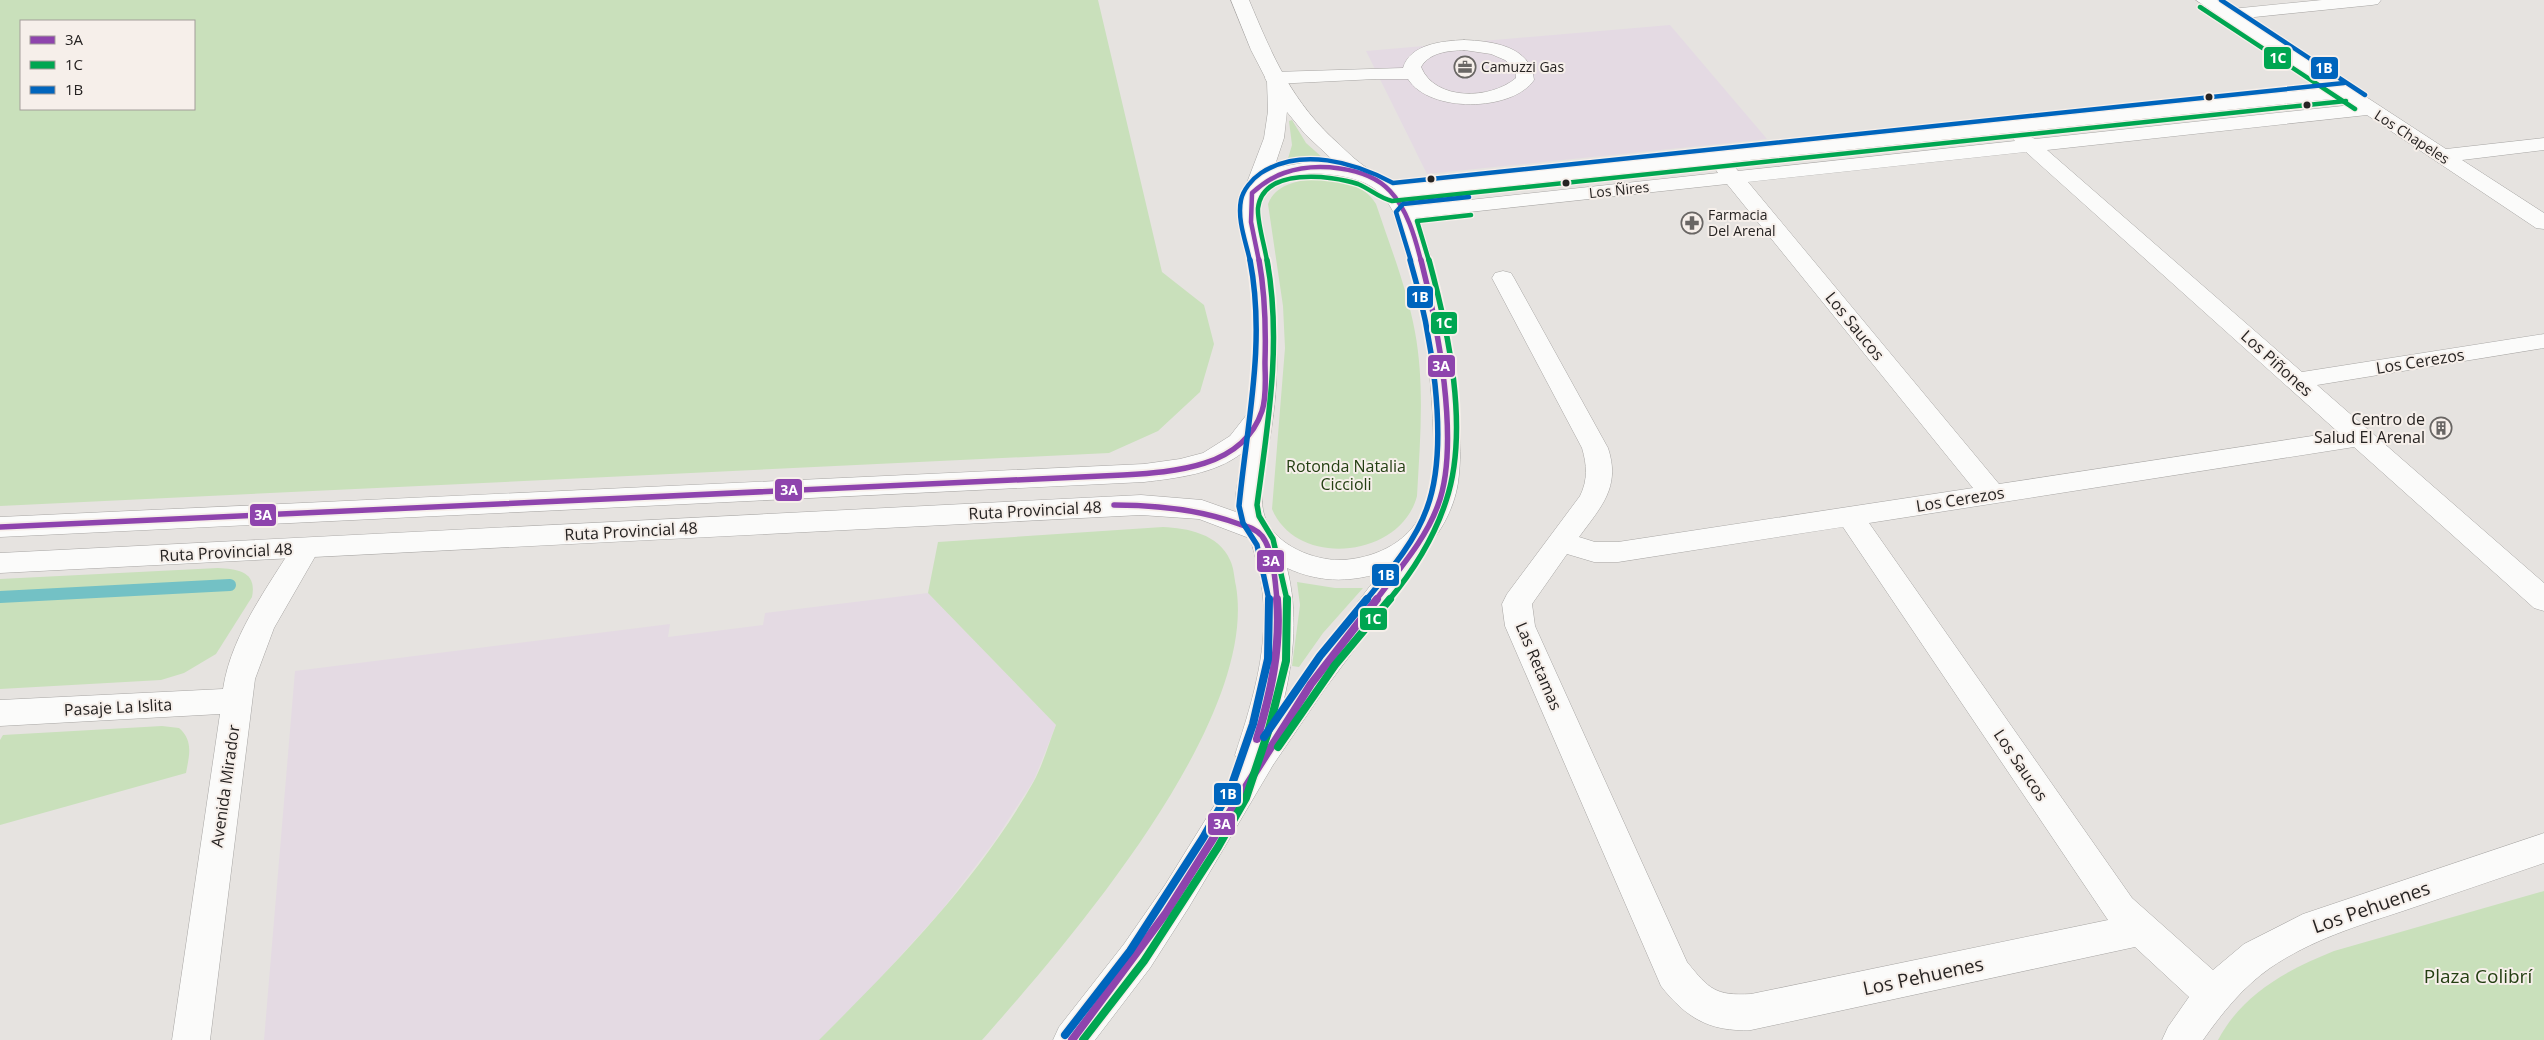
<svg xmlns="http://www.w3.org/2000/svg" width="2544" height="1040" font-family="'Open Sans',sans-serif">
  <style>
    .industrial { fill: #e4dae3 }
    .green { fill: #c9e0bb; fill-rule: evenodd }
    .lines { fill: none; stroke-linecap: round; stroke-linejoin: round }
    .stream { stroke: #73c1c5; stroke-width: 12 }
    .minor-casing { stroke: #a7a5a3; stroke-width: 1 }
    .major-casing { stroke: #a7a5a3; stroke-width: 1 }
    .minor { fill: #fbfbfa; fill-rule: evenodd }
    .major { fill: #fbfbfa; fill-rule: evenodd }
    .bus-1-far2-casing { stroke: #f6efea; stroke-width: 7 }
    .bus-1-far1-casing { stroke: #f6efea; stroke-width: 9 }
    .bus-1-casing { stroke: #f6efea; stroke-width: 11 }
    .bus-2-far2-casing { stroke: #f6efea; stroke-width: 7 }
    .bus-2-far1-casing { stroke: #f6efea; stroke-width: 9 }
    .bus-2-casing { stroke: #f6efea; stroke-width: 11 }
    .bus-3-far2-casing { stroke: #f6efea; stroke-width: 7 }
    .bus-3-far1-casing { stroke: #f6efea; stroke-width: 9 }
    .bus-3-casing { stroke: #f6efea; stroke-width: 11 }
    .bus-1-far2 { stroke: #8e44ad; stroke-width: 4.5 }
    .bus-1-far1 { stroke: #8e44ad; stroke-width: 5.5 }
    .bus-1 { stroke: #8e44ad; stroke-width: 8 }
    .bus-2-far2 { stroke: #00a651; stroke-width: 4.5 }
    .bus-2-far1 { stroke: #00a651; stroke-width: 5.5 }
    .bus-2 { stroke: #00a651; stroke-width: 8 }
    .bus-3-far2 { stroke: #0065bd; stroke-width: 4.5 }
    .bus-3-far1 { stroke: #0065bd; stroke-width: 5.5 }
    .bus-3 { stroke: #0065bd; stroke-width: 8 }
    .bus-dot { fill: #262322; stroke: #f6efea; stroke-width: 2 }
    .labels { text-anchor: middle; stroke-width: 4; stroke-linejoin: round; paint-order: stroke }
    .far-poi-label { font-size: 14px; fill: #262322; stroke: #f6efea; text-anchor: start }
    .far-street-label { font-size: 14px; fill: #262322; stroke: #f6efea }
    .street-label { font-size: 16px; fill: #262322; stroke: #f6efea }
    .poi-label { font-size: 16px; fill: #262322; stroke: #f6efea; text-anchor: end }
    .park-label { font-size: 16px; fill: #243f12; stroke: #f6efea }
    .near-street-label { font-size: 19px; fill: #262322; stroke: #f6efea }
    .near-park-label { font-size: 19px; fill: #243f12; stroke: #f6efea }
    .line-badge { stroke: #f6efea; stroke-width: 2 }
    .badge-label { font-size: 14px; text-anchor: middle; font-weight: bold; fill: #fff }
  </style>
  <rect width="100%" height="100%" fill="#e6e3e0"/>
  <!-- industrial -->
  <g class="industrial">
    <path d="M1670,25L1767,139L1427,174L1366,51Z"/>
    <path d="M928,593L1056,725L1034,780L994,842L942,910L875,984L819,1040H264L295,671L670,624L668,637L763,625L765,613Z"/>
  </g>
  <!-- green -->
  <g class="green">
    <path d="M0,0H1098L1162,272L1204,305L1214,344L1200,392L1158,431L1109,453L0,506ZM21,21H194V109H21Z"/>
    <path d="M1292,120L1306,143L1324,159L1287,162L1292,145L1289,121Z"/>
    <path d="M1314,179C1337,179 1364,183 1376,204C1390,246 1407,288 1415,332C1425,386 1420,442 1417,496C1401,558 1297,569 1272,509L1285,348L1283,306L1268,204C1275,185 1296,181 1314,179Z"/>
    <path d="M1163,527C1187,528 1219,534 1230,560C1234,568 1234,577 1236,586C1259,722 1068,943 982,1040H819C898,961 979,879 1034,781C1043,764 1049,743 1056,725L928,593L938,542Z"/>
    <path d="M218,568C239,569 257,572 252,597L216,654L184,673L161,680L0,689V579Z"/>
    <path d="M1297,582L1335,588H1363L1323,633L1299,667L1292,666L1300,605Z"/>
    <path d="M162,726L179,728C194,741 189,756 186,773L0,825V740L3,735Z"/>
    <path d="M2544,891V1040H2218C2243,993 2287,970 2334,951Z"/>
  </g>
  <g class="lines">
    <!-- stream -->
    <path class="stream" d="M0,597L230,585"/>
    <!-- minor casing -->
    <g class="minor-casing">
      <g id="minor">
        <path d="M2196,0H2217L2231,9L2322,0H2381L2378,4L2372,5L2245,18L2446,149L2544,138V150L2462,160L2544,213V229L2536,228L2367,115L2047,150L2302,372L2544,334V348L2317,385L2544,583V611L2534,608L2354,447L1869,523L2132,898L2213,970L2244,944L2303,914L2544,833V863C2497,879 2450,895 2403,911C2357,926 2311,940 2270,968C2243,987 2222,1013 2203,1040H2162L2168,1027L2189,997L2135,947L1751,1030C1710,1032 1686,1018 1661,986L1505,626L1502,604L1507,594L1580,496C1588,480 1587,465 1582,448L1492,278L1495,273L1503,271L1511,273L1514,278L1608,448C1621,487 1601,507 1579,537L1595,542H1618L1973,488L1727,184L1405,219L1397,218L1394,213L1397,208L1405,207L1718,173L1714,167L1716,164L1391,198L1384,196L1381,192L1384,188L1391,186L2326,88ZM2341,98L2352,105L2035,139L2023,133L2016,135L2013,139L2015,141L1738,171L1731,162ZM2026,152L2338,432L1999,484L1748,182ZM1843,527L2108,920L1751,994C1715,996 1709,989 1687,962L1535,626L1532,604L1567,554L1594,562H1618Z"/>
        <path d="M1464,40C1492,41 1531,46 1534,80C1512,112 1429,113 1408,79H1376L1274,84L1267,82L1265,78L1267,74L1274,72L1403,68C1410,44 1442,41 1464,40ZM1464,50L1491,54L1505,60L1515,69L1516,78C1490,100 1435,101 1421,67C1430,52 1448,51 1464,50Z"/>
        <path d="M306,538L316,541L320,548L274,628L255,679L210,1040H172L220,714L0,726V700L223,689C231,635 268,587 296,541Z"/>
      </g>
    </g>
    <!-- major casing -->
    <g class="major-casing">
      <path id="major" d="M1231,0H1249C1273,57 1292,103 1340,145C1349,154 1361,165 1372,171C1383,178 1394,181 1402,193C1443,253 1466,401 1459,474C1457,501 1445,526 1428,546L1429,548L1425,555L1324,690L1273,765L1189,907L1150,968L1095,1040H1053L1059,1027L1124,944L1165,885L1240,764L1235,755C1255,694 1274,632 1258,567C1255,558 1254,547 1249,538L1199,519L1141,515L0,573V553L1141,495L1202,500L1236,512V494L1242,453C1215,474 1177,478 1144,482L0,537V517L1144,464L1180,459L1203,453L1230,436L1248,413L1253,362V312L1251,279L1239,211L1240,201L1264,138L1268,111L1267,81L1251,50ZM1287,112L1305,134L1336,163L1314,161L1274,168L1284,138ZM1314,173C1337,175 1365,177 1382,195C1422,239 1437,412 1433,471C1432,485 1428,501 1421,514C1407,544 1372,559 1340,560C1313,560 1278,546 1266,520C1255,495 1269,451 1272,424C1276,398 1277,372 1277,346C1277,323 1276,300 1273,277C1270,255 1253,217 1263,196C1271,177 1296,175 1314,173ZM1287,568C1318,582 1347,583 1380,573L1284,699C1294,656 1298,612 1287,568Z"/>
    </g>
    <!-- minor -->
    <use href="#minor" class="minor"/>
    <!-- major -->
    <use href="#major" class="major"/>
    <!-- bus-1-far2 casing -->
    <g class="bus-1-far2-casing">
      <path id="bus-1-far2" d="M1259,261L1251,222L1252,193C1262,184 1272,177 1284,173C1315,162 1367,166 1390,191C1407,209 1415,237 1421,261"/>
    </g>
    <!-- bus-1-far1 casing -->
    <g class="bus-1-far1-casing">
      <g id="bus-1-far1">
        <path d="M1114,505C1157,505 1198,509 1239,524C1248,527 1256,529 1262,536C1274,552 1275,581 1277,600"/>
        <path d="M0,527L1123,475C1174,472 1243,468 1262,411C1267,396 1265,377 1265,362C1266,328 1265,293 1259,260"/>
        <path d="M1376,600C1398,570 1425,541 1438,505C1461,444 1437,322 1421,260"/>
      </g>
    </g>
    <!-- bus-1 casing -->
    <g class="bus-1-casing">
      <g id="bus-1">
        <path d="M1257,739C1271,693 1281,647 1277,599"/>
        <path d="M1072,1040L1166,913L1311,684L1377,599"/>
      </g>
    </g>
    <!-- bus-2-far2 casing -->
    <g class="bus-2-far2-casing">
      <g id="bus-2-far2">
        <path d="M2200,7L2355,109"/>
        <path d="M1267,261C1265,247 1257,222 1258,208C1263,167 1331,175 1358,184C1370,189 1379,198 1392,201L2346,101"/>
        <path d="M1429,261L1417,221L1471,215"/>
      </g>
    </g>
    <!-- bus-2-far1 casing -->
    <g class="bus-2-far1-casing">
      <g id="bus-2-far1">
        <path d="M1267,260C1282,342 1268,423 1257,505L1259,516L1273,539L1287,600"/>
        <path d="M1389,600C1414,570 1434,538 1446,501C1470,430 1448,330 1429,260"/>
      </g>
    </g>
    <!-- bus-2 casing -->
    <g class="bus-2-casing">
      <g id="bus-2">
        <path d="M1278,747L1335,665L1390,599"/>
        <path d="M1083,1040L1144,961L1218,847L1246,798L1269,729L1286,661L1287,599"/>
      </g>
    </g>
    <!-- bus-3-far2 casing -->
    <g class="bus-3-far2-casing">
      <g id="bus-3-far2">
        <path d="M2221,0L2365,95"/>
        <path d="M1250,261C1246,242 1237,220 1241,200C1243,190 1252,179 1261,173C1301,147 1354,162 1393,183L2344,83"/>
        <path d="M1411,261L1396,212L1403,204L1469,197"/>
      </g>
    </g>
    <!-- bus-3-far1 casing -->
    <g class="bus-3-far1-casing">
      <g id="bus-3-far1">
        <path d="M1250,260C1266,343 1247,423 1239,506L1243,523L1257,545L1269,600"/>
        <path d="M1366,600C1389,572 1415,542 1427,508C1451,443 1430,326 1410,260"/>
      </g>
    </g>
    <!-- bus-3 casing -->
    <g class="bus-3-casing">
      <g id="bus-3">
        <path d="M1264,737L1320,656L1367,599"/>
        <path d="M1065,1035L1130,951L1203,838L1230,790L1253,724L1268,659L1269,599"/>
      </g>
    </g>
    <!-- bus-1-far2 -->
    <use href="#bus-1-far2" class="bus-1-far2"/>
    <!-- bus-1-far1 -->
    <use href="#bus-1-far1" class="bus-1-far1"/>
    <!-- bus-1 -->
    <use href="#bus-1" class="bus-1"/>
    <!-- bus-2-far2 -->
    <use href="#bus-2-far2" class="bus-2-far2"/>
    <!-- bus-2-far1 -->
    <use href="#bus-2-far1" class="bus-2-far1"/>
    <!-- bus-2 -->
    <use href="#bus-2" class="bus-2"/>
    <!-- bus-3-far2 -->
    <use href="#bus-3-far2" class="bus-3-far2"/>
    <!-- bus-3-far1 -->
    <use href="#bus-3-far1" class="bus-3-far1"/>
    <!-- bus-3 -->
    <use href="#bus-3" class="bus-3"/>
  </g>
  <!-- icons -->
  <defs>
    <g id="office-ring" transform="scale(1.125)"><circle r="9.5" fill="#f6efea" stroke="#696664" stroke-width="1.5"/><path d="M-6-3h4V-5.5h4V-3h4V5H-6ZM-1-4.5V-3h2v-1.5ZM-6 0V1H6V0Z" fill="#696664"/></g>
    <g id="pharmacy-ring" transform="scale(1.125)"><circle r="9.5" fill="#f6efea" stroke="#696664" stroke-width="1.5"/><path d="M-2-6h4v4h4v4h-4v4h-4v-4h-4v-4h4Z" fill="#696664"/></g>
    <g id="building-ring" transform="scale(1.125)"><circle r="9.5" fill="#f6efea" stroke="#696664" stroke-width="1.5"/><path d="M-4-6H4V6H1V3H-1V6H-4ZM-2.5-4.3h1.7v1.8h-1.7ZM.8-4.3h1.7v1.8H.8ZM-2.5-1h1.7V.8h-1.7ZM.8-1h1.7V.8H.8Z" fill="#696664"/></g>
  </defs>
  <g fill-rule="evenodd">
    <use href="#office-ring" x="1465" y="67"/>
    <use href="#pharmacy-ring" x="1692" y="223"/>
    <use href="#building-ring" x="2441" y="428"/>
  </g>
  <!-- markers -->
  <g class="bus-dot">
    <circle cx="2209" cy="97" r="4.5"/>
    <circle cx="2307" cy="105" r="4.5"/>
    <circle cx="1431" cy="179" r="4.5"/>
    <circle cx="1566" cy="183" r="4.5"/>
  </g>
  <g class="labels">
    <!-- far-poi labels -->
    <g class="far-poi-label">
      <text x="1481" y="72">Camuzzi Gas</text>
      <text x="1708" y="220">Farmacia<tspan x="1708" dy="16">Del Arenal</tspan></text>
    </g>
    <!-- far-street labels -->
    <g class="far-street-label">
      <text transform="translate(2412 137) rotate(33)" y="5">Los Chapeles</text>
      <text transform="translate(1619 190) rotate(-6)" y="5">Los Ñires</text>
    </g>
    <!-- street labels -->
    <g class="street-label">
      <text transform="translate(1855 326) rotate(51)" y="6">Los Saucos</text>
      <text transform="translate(2420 361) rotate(-9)" y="6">Los Cerezos</text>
      <text transform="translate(2277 363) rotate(42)" y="6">Los Piñones</text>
      <text transform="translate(1960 499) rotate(-9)" y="6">Los Cerezos</text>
      <text transform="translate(1035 510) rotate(-3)" y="6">Ruta Provincial 48</text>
      <text transform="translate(631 531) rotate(-3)" y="6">Ruta Provincial 48</text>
      <text transform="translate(226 552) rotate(-3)" y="6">Ruta Provincial 48</text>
      <text transform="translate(1539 666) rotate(67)" y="6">Las Retamas</text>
      <text transform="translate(118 707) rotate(-3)" y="6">Pasaje La Islita</text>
      <text transform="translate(2021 765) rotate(56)" y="6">Los Saucos</text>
      <text transform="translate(225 786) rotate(-82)" y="6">Avenida Mirador</text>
    </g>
    <!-- poi labels -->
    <g class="poi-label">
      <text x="2425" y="425">Centro de<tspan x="2425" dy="18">Salud El Arenal</tspan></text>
    </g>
    <!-- park labels -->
    <g class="park-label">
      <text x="1346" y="472">Rotonda Natalia<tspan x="1346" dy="18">Ciccioli</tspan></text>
    </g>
    <!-- near-street labels -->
    <g class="near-street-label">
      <text transform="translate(2371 907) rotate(-19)" y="7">Los Pehuenes</text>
      <text transform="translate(1923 976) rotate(-12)" y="7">Los Pehuenes</text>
    </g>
    <!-- near-park labels -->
    <g class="near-park-label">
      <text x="2478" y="983">Plaza Colibrí</text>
    </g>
  </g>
  <g class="line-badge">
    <rect x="2263" y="46" width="29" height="24" rx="5" fill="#00a651"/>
    <rect x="2310" y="56" width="29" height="24" rx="5" fill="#0065bd"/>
    <rect x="1406" y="285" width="28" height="24" rx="5" fill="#0065bd"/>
    <rect x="1430" y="311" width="28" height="24" rx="5" fill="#00a651"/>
    <rect x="1427" y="354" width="29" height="24" rx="5" fill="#8e44ad"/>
    <rect x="774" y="478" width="29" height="24" rx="5" fill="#8e44ad"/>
    <rect x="249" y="503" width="28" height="24" rx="5" fill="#8e44ad"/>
    <rect x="1256" y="549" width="29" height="24" rx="5" fill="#8e44ad"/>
    <rect x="1371" y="563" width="29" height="24" rx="5" fill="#0065bd"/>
    <rect x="1359" y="607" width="29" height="24" rx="5" fill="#00a651"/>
    <rect x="1213" y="782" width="29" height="24" rx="5" fill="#0065bd"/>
    <rect x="1207" y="812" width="29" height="24" rx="5" fill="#8e44ad"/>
  </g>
  <g class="badge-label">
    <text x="2278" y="63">1C</text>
    <text x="2324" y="73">1B</text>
    <text x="1420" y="302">1B</text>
    <text x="1444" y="328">1C</text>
    <text x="1441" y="371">3A</text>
    <text x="789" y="495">3A</text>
    <text x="263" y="520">3A</text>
    <text x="1271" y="566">3A</text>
    <text x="1386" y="580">1B</text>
    <text x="1373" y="624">1C</text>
    <text x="1228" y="799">1B</text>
    <text x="1222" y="829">3A</text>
  </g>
  <!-- legend -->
  <rect x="20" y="20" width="175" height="90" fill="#f6efea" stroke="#a39d9a"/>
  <rect x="30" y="36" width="25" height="8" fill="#8e44ad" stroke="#a39d9a"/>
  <text x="65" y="45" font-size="15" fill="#262322">3A</text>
  <rect x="30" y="61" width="25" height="8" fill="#00a651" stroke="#a39d9a"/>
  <text x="65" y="70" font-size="15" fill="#262322">1C</text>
  <rect x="30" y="86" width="25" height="8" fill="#0065bd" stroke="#a39d9a"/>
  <text x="65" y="95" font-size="15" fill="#262322">1B</text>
</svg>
